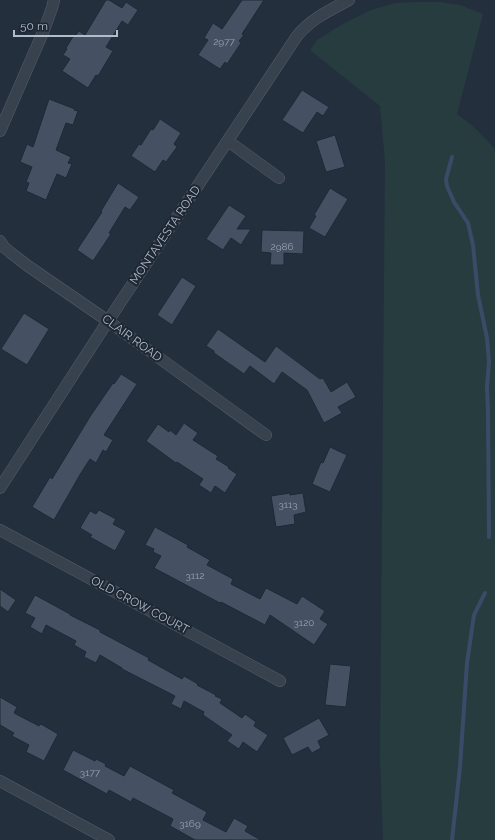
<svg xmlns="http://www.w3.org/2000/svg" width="495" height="840" font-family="Raleway,sans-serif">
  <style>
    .green { fill: #263c3f }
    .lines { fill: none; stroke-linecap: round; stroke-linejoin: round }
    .stream { stroke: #394c67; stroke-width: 4 }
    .building { fill: #455162; stroke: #1f2835 }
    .street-casing { stroke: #565f6c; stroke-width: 12 }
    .street { stroke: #38414e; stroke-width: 11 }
    .labels { text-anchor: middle; stroke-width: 4; stroke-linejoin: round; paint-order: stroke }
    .number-label { font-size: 10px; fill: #98a1af }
    .street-label { font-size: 12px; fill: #b4bcc9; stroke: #1d2633 }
  </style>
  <rect width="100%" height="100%" fill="#242f3e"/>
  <!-- green -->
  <path class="green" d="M417,2H441L460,5L483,14L457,114L473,126L495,149V840H383L380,757L385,161L380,106L310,50L317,40L343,24L371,10L395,3Z"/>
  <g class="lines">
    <!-- stream -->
    <g class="stream">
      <path d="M452,157L446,179L447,186L454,202L468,223L473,245L478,295L487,338L489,362L487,387L488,411L489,537"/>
      <path d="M452,840L460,767L467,663L474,615L485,593"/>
    </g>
  </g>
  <!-- building -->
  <g class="building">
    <path d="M106,0H109L122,8L126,2L138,10L128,25L122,21L106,47L113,51L98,76L96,75L88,88L62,71L70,59L63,55L67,49L66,48L74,35L75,36L79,31L85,35Z"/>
    <path d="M242,0H264L242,34L244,35L239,41L241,43L227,64L225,62L220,69L198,55L208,40L204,38L213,23L222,29Z"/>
    <path d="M302,90L329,107L323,116L317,112L303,133L282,120Z"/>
    <path d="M49,99L75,109L74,110L78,111L73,125L66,123L56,150L71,157L68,163L72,164L66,178L57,174L46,200L26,191L29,183L26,182L32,167L20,162L27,144L33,147Z"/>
    <path d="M160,119L181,133L174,144L177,147L166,162L163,160L155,172L131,156L139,144L141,145L151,129L153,130Z"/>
    <path d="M335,135L345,167L326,172L316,141Z"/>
    <path d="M118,183L139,197L130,210L125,207L109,233L111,234L93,261L77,250L102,212L101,211Z"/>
    <path d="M330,188L348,199L325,237L309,228L316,216L314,215Z"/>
    <path d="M229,205L246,216L237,229H251L241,245L231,238L223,250L206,239Z"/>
    <path d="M262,230L304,231L303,254L284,253V265H270L271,253L261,252Z"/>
    <path d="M182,277L196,286L172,325L157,315Z"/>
    <path d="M24,313L49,329L27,365L1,349Z"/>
    <path d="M218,329L265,362L276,346L320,379L323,378L331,392L347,382L356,397L338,407L342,413L324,423L307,390L282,372L274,384L250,366L244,374L214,353V351L206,346Z"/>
    <path d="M121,374L137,384L104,435L113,440L106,452L103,450L96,463L90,459L81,473L54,520L32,507L50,477L52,479L91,415L113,383L114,384Z"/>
    <path d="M184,423L198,433L193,440L218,456L216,459L229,467L228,468L237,474L225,493L215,486L211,493L199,485L203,479L177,462L176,463L146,441L158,424L169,432L170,430L176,435Z"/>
    <path d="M330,447L347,455L330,492L312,484L321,462L323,463Z"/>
    <path d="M290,493V495L303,493L306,512L294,515L295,524L276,527L271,496Z"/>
    <path d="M99,510L116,519L113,524L126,531L115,551L90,537L92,535L80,528L90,511L96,514Z"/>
    <path d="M155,527L188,545L187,547L210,560L207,565L233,579L231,584L260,599L266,588L297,604L302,596L325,611L320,619L328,624L314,645L270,615L265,625L221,602L220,603L154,568L161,556L153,552L154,549L145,545Z"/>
    <path d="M0,589L16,600L8,612L0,606Z"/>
    <path d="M35,595L70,614V615L100,630V632L149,658L148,660L182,679L184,676L198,684L197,685L216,695L215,696L222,699L220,703L242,718L245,714L256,722L254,726L268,735L257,752L243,742L239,749L227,741L232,735L203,715L204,712L184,701L181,709L171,704L175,696L122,669V668L100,655L96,663L84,657L86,652L74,645L76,641L46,625L42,634L30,627L35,618L25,613Z"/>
    <path d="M330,664L351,666L346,707L325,705Z"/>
    <path d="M0,697L17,707L14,713L39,726L41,724L58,734L44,761L26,752L29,745L12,736L14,733L0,725Z"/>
    <path d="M319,718L329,735L318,741L321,748L312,753L308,747L292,755L283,738Z"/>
    <path d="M73,750L95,761L96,759L106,764L105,766L124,776L130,766L174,790L172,793L207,812L203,820L226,832L234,818L248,826L245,831L261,840H195L170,826L173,819L133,798L131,802L109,790L107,794L63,770Z"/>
  </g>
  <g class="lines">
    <!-- street casing -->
    <g class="street-casing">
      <g id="street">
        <path d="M0,131L44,30L52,8L54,0"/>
        <path d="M228,141L279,178"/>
        <path d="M0,241L4,247L11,253L28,266L108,321L266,435"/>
        <path d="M0,488L108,321L297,36C311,19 330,10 349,0"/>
        <path d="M0,530L280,681"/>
        <path d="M0,781L109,840"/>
      </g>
    </g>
    <!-- street -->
    <use href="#street" class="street"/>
  </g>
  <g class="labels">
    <!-- number labels -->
    <g class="number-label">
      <text x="224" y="45">2977</text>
      <text x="282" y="250">2986</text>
      <text x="288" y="508">3113</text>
      <text x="195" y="579">3112</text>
      <text x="304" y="626">3120</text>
      <text x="90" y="776">3177</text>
      <text x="190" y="827">3169</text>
    </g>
    <!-- street labels -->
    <g class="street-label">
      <text transform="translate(165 235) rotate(-56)" y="4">MONTAVESTA ROAD</text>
      <text transform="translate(132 338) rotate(36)" y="4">CLAIR ROAD</text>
      <text transform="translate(140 605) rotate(28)" y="4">OLD CROW COURT</text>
    </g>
  </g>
  <!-- scale -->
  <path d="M14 30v6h103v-6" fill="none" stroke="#b4bcc9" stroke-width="2"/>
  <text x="20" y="30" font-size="12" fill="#b4bcc9" stroke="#1d2633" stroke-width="3" paint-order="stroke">50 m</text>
</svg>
